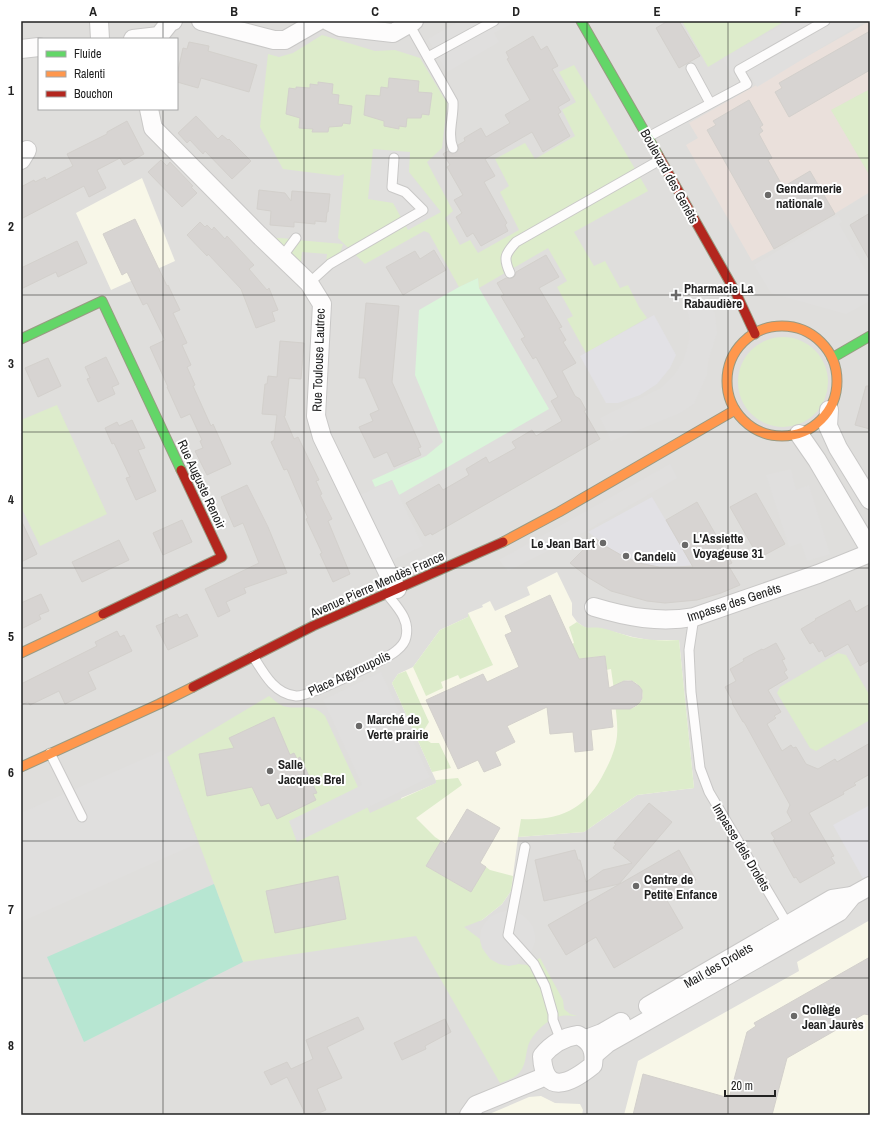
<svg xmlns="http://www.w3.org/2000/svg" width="891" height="1136" font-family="'Archivo Narrow',sans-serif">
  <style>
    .residential { fill: #dfdedc; fill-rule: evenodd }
    .education { fill: #f8f7e8 }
    .military { fill: #eae0db }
    .grass { fill: #ddeccb }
    .park { fill: #daf5da }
    .pitch { fill: #b7e6d2 }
    .parking { fill: #e0dfde }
    .plaza { fill: #e2e1e5 }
    .building { fill: #d7d4d2; stroke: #d3d0cc }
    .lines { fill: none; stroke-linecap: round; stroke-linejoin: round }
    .lane-casing { stroke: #c9c8c7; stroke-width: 11 }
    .street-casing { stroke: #c9c8c7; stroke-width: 20 }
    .fast-casing { stroke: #999a82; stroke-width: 11 }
    .slow-casing { stroke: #999a82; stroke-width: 11 }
    .jam-casing { stroke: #999a82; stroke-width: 11 }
    .lane { stroke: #fdfcfc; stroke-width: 9 }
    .street { stroke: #fdfcfc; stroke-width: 18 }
    .fast { stroke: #63d668; stroke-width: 9 }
    .slow { stroke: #ff974d; stroke-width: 9 }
    .jam { stroke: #b3261e; stroke-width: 9 }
    .grid { fill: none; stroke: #222; stroke-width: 1; stroke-opacity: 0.55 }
    .poi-dot { fill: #6a6968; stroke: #fff; stroke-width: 1.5 }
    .labels { text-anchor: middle; stroke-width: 4; stroke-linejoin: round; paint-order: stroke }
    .street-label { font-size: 13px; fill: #222; stroke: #fff }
    .poi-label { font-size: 13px; font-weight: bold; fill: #222; stroke: #fff; text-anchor: start }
    .neatline { fill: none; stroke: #222; stroke-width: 1.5 }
    .grid-label { font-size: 13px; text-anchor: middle; font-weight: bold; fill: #222 }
  </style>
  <rect width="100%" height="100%" fill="#f0eeeb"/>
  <!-- residential -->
  <path class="residential" d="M21,21H870V1115H21ZM39,39H177V109H39Z"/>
  <!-- education -->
  <g class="education">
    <path d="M142,178L175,261L111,290L76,213Z"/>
    <path d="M557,572L572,603V615L577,622L584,627L591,629L599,628L633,637L649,640H679L694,788L637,795L584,832L518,837L511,891L502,904L482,920L442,925L401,798L437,783L392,683L398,674L413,667L440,630L468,617V613L483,607L482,605L490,601L495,611L530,595L527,587Z"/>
    <path d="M870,920V1115H624L638,1061L799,971L797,962Z"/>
    <path d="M541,1096L555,1103L580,1104L583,1110L582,1115H487L529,1097Z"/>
  </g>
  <!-- military -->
  <path class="military" d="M870,21V89L832,110L870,176V192L808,230L752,261L686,145L698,138L689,123Z"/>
  <!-- grass -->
  <g class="grass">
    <path d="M682,21H785L708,67Z"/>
    <path d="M322,35L375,51L395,50L420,58L447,103L442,148L427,162L453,211L445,218L460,245L470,240L478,253L519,230L500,192L509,186L495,159L525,143L535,159L575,136L562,110L576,102L559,72L574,65L648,191L574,232L594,266L605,261L620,288L628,285L639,307L647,318L586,353L567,319L573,316L557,287L567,281L548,248L479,288L478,278L459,287L429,233L424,231L365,264L338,238L344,174L339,176L283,169L260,127L268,54L279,57L293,53Z"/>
    <path d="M870,89V176L831,110Z"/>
    <path d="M262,237L294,239L282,255Z"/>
    <path d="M297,240L343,244L339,257L326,264L327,254L302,252L301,262H291L284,257Z"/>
    <circle cx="783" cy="382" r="45"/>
    <path d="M57,405L107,514L40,546L21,507V420Z"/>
    <path d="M468,613L493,665L460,679L458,675L441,682L443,688L426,696L413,667L440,630L468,617Z"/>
    <path d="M577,622C589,631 588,626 601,628C611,630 621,634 631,637C646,640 663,641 679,640L694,788L637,795L584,832L518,837L521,819C562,821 587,808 605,771C611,760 616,747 617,736C618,724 616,713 615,702L630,709C660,699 629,663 614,690L611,669L606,670L604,656L542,663L525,667L574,643L569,627Z"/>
    <path d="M838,653L846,655L870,696V720L816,751L810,748L777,693L780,687Z"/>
    <path d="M406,671L429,722L424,730L425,739L431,743H439L451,768L432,772L392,683L398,674Z"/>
    <path d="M269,696C273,699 278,704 283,706C300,711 311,701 325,716L370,813L436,783V780L458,778L462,785L416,818L435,837L441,841L426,866L471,892L486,867L490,870L513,876L511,891L502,904L482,920L464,927L480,939L481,944L514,965L518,964L527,965L540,958L563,1000L564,1009L570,1014L577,1016C572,1016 566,1015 561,1016C548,1018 532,1034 528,1046C525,1057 526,1067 517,1075C512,1079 506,1081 500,1083L416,936L243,962L167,757Z"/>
  </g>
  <!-- park -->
  <path class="park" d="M478,278L479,288L549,409L399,495L392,480L375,487L372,480L426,456L443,442L415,375L419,310L459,287Z"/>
  <!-- pitch -->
  <path class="pitch" d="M214,884L243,962L84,1042L47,957Z"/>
  <!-- parking -->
  <g class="parking">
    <path d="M460,21H517L494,33L499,42L447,72L428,39Z"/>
    <path d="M789,21H865L757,87L751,77L739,79L732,77L723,58Z"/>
    <path d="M373,149L410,152L409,172L441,212L408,230L393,203L368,199Z"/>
    <path d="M838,215L842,222L839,224L870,278V301L846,314L771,293L754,265Z"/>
    <path d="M707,294L715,314L717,333L708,362L707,375L694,404L680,413L611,441L600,418L661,388L676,372L684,359L689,340L690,323L686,305Z"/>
    <path d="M670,464L677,478L577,536L508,571L499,560Z"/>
    <path d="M791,469L796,490L809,485L830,554L807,561L801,543L789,547L766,475Z"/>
    <path d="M392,480L423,546L389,562L358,496Z"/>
    <path d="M381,672L430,777L297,842L289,821L362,785L323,700Z"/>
    <path d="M164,750L198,843L21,922V813Z"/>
    <path d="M506,911H514L522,915L528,920L533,927L535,935V942L532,950L529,956L524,960L521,956L518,964L509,966L499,964L490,959L482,948L480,939L481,930L485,923L490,917L498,913Z"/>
  </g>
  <!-- plaza -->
  <g class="plaza">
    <path d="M654,315L676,355L670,368L657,384L640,395L618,403H606L580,356Z"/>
    <path d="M652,497L692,565L675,567H659L644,564L642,572L588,532Z"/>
    <path d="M870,805V891L833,825Z"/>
  </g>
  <!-- building -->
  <g class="building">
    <path d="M668,21H679L700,56L679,68L656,28Z"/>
    <path d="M870,31V70L789,117L775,92L782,88L779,83Z"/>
    <path d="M533,36L541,50L547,46L558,66L552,69L570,100L558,107L561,112L558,114L570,136L543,152L532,132L485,159L495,176L484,182L507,223L505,225L508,231L481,246L473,233L467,237L456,217L462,213L454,200L463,195L447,167L450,165L443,154L448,151L452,154L457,152L459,149L458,145L465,141L464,138L481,128L486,137L510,123L505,115L530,100L507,59L509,58L506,52Z"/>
    <path d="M189,42L209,46L208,51L257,65L249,92L201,78L198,88L177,82V75L183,48L187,49Z"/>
    <path d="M389,78L419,81L418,92L432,93L429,115L422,114L421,118H407L406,127L399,126V129L384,126V121L364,115L366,95L380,96L381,87L388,88Z"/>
    <path d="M318,82L333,84L332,94L339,95L338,104L352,106L350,124L343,123L342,126L329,127L328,132H312L313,129L299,128L300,118L286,114L289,88L296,89V87L310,88V84L318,85Z"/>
    <path d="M749,100L763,125L760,127L763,131L759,134L772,158L768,160L783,187L810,171L835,214L774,249L707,130L716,125L713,121Z"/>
    <path d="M196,116L218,139L222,135L228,140L229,139L251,161L232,179L205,151L203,154L190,140L187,143L178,133Z"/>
    <path d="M127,121L144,154L124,165L120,158L97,170L106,188L89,197L84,186L21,219V187L34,180L35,182L45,177L46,180L73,166L67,154L107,134V132Z"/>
    <path d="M161,160L167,166L170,162L193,186L191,187L197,193L182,207L148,172Z"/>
    <path d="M259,190L285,193L291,201L292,191L330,194L328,212H327L326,222L315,221V224L294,222V227L270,225L271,211L257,209Z"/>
    <path d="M870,213V261L850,225Z"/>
    <path d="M135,219L167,286L168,285L180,310L173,313L187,343L182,345L191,365L187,367L195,385L193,386L211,426L213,424L231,464L207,475L195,451L203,448L200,441L202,440L190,414L181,418L167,387H168L150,347L165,340L147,303L143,305L127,272L122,275L103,234Z"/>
    <path d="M200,222L205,227L207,225L212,230L214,227L225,239L227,236L254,265L249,269L267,290L269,288L278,310L272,312L275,321L256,328L241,289L208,254L207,256L187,235Z"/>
    <path d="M77,241L87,263L58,277L56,272L21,289V268Z"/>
    <path d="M434,250L446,270L403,295L386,267L415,251L420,259Z"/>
    <path d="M546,255L559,277L539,288L562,327L559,328L566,340L563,342L576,363L562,371L575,396L580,399L586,410L584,411L600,439L432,535L431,533L425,536L406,503L439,484L443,490L469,475L466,469L486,457L489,463L516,448L512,442L532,430L536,436L562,421L551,401L558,397L536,357L533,359L521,339L525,337L501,296L504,295L497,283L506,278H513L515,276L516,272Z"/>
    <path d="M366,303L399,306L392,382L421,447L418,448L421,455L394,467L387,452L374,458L359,427L373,421L370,414L379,410L365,378H359Z"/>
    <path d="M280,341L304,343L301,379L289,378L285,416H284L294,439L298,437L319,480L316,481L322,494L320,495L332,519L328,521L350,574L333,582L320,554L322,553L306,519L308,518L287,469L284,470L271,442L274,440L277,415L262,414L265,384H267L268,376L277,377Z"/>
    <path d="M106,357L119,384L112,387L115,394L98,402L87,379L90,378L85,367Z"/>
    <path d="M48,358L61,386L38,397L25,368Z"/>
    <path d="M866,386H870V429L855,425Z"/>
    <path d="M132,420L145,448L138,450L156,491L136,500L126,478L130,477L114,443L112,444L105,428L117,422L119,426Z"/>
    <path d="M247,485L268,527L287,573L244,588L246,593L226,602L230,611L218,617L205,589L259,563L243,523L234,527L221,497Z"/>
    <path d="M756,493L785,544L759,558L730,507Z"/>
    <path d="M697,502L732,563L728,565L740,585L721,593L697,600L665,603L647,601L611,591L589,578L570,563L595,538L607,547L621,555L639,563L659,567H693L666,520Z"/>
    <path d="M21,520L37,554L21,562Z"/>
    <path d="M182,520L192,542L163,555L153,533Z"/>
    <path d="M119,540L129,560L82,582L72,562Z"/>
    <path d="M41,594L49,611L39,615L41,619L21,629V603Z"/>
    <path d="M550,595L579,659L605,656L609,688L624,681H632L639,686L642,690V698L640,702L637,705L630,709H611L613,727L591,730L593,750L575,752L573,732L550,734L547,707L507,726L515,742L495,752L501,765L484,772L478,760L458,769L426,700L483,674L487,682L519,667L505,635L512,632L505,616Z"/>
    <path d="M850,600L856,612L870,604V660L860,666L848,644L825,657L822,650L819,652L813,642L810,644L801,629L816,620L815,619Z"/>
    <path d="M177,614L179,618L187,614L198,636L168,650L156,626L166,622L165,619Z"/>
    <path d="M117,631L120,637L124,635L132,651L88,672L96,689L65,704L59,691L30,705L28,702L21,705V684L97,646L95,642Z"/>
    <path d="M776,643L785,659L782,660L787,670L784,672L788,678L768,690L781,712L774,716L776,718L767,724L782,751L791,745L793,748L796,747L806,764L818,769L835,759L837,762L870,743V774L854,783L856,785L843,792L844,794L809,813L834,856L831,857L835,863L800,883L796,877L794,878L773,840L775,839L771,833L792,821L787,812L790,805L744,722H743L732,703L733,702L725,687L736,681L730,669L744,661L743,659L762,649L763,650Z"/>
    <path d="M274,717L290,755L294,753L297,759L300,757L317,793L313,794L316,800L277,819L269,803L261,806L252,787L207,796L199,754L234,748L229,738Z"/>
    <path d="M649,803L672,822L619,884L544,901L535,860L575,850L578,860H580L586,882L603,870L632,863L613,848L616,844L614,843Z"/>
    <path d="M467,809L500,828L480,863L486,867L471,892L426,866L441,841L446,844Z"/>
    <path d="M679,850L696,880L665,897L683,928L614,968L596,937L566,955L548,925Z"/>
    <path d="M338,876L346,919L275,933L266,891Z"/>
    <path d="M870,957V1015L864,1014L787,1058L772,1115H633L643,1074L729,1098L747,1032L756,1026L754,1023Z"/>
    <path d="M358,1017L364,1029L327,1047L342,1078L317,1089L326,1110L314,1115H306L287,1077L271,1085L264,1072L287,1062L291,1069L313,1059L306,1040Z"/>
    <path d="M445,1019L451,1032L425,1046L426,1049L402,1060L394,1043Z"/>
  </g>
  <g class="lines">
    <!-- lane casing -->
    <g class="lane-casing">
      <g id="lane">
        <path d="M409,24L453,102C454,117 447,134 453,148"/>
        <path d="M428,57L494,21"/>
        <path d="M691,68L710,103"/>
        <path d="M648,137L747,84L739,70L825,21"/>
        <path d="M282,257L296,238"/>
        <path d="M510,273C503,258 505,254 516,242L660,160"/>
        <path d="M309,283L330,264L423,210L405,192L392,187L394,158"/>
        <path d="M694,617L689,650L691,692L700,768L709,792L788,925"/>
        <path d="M253,656C263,672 274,694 296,696C308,697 385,660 396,651C401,647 405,643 406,637C410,619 397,607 387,594"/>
        <path d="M50,753L82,817"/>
        <path d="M525,847L508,935L534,964L545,986L553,1014V1020L561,1041"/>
      </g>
    </g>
    <!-- street casing -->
    <g class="street-casing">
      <g id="street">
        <path d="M99,21L100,39"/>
        <path d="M201,21L274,40H285L318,21"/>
        <path d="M328,21L340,27L393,33L414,21"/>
        <path d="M133,39L159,36L170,22L173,21"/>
        <path d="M21,49L39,47"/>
        <path d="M149,109L153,128L259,235L309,283L322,304L316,416L322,437L389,575L397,589"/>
        <path d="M21,160L27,150"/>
        <path d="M829,410L828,426L838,448L870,500"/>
        <path d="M799,434L817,460L870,550"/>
        <path d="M594,607C627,617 659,623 694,617L818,574L870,553"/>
        <path d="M648,1006L832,899L852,896"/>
        <path d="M578,1035C592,1042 595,1051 593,1065C571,1083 544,1097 542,1056C551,1045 564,1037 578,1035Z"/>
        <path d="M586,1039L602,1033L621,1022"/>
        <path d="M594,1055L608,1043L839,912L852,896L870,886"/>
        <path d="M469,1115L476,1105L539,1079L546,1075"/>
      </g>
    </g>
    <!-- fast casing -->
    <g class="fast-casing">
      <g id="fast">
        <path d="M581,21L658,155"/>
        <path d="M21,339L102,301L181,470"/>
        <path d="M832,358L870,336"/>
      </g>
    </g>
    <!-- slow casing -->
    <g class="slow-casing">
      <g id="slow">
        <circle cx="782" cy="381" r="55"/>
        <path d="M503,542L559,512L735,410"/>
        <path d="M21,653L103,614"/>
        <path d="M21,767L159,704L193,687"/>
      </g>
    </g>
    <!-- jam casing -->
    <g class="jam-casing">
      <g id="jam">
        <path d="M658,155L736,293L755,334"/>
        <path d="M103,614L222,557L181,470"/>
        <path d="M193,687L313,626L503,542"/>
      </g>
    </g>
    <!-- lane -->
    <use href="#lane" class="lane"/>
    <!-- street -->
    <use href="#street" class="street"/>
    <!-- fast -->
    <use href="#fast" class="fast"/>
    <!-- slow -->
    <use href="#slow" class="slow"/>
    <!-- jam -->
    <use href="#jam" class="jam"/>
  </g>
  <!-- grid -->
  <path class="grid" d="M163,21V39M304,21V1115M446,21V1115M587,21V1115M728,21V1115M163,109V1115M21,158H870M21,295H870M21,432H870M21,568H870M21,704H870M21,841H870M21,978H870"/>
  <!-- markers -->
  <g class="poi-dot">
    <circle cx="768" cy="195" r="4"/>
    <path d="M674 289h4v4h4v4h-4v4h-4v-4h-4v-4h4z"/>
    <circle cx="603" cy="543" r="4"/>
    <circle cx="685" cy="545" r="4"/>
    <circle cx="626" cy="556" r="4"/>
    <circle cx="359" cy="726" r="4"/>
    <circle cx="270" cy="771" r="4"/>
    <circle cx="636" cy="886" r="4"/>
    <circle cx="794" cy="1016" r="4"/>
  </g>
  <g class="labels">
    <!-- street labels -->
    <g class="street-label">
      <text transform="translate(670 176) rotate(61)" y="5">Boulevard des Genêts</text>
      <text transform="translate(318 360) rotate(-88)" y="5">Rue Toulouse Lautrec</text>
      <text transform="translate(202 484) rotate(65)" y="5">Rue Auguste Renoir</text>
      <text transform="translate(377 584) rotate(-24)" y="5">Avenue Pierre Mendès France</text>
      <text transform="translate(734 602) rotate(-18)" y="5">Impasse des Genêts</text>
      <text transform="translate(349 673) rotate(-25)" y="5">Place Argyroupolis</text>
      <text transform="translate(742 847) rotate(59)" y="5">Impasse dels Drolets</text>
      <text transform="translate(718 965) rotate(-30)" y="5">Mail des Drolets</text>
    </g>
    <!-- poi labels -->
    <g class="poi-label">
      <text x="776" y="193">Gendarmerie<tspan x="776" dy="15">nationale</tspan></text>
      <text x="684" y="293">Pharmacie La<tspan x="684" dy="15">Rabaudière</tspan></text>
      <text x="693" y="543">L'Assiette<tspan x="693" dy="15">Voyageuse 31</tspan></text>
      <text x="595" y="548" text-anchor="end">Le Jean Bart</text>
      <text x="634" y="561">Candelù</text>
      <text x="367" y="724">Marché de<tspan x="367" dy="15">Verte prairie</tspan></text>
      <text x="278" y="769">Salle<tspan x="278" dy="15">Jacques Brel</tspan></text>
      <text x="644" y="884">Centre de<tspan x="644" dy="15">Petite Enfance</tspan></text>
      <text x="802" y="1014">Collège<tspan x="802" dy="15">Jean Jaurès</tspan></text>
    </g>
  </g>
  <!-- border -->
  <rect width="891" height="1136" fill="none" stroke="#ffffff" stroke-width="44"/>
  <!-- legend -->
  <rect x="38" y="38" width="140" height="72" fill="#ffffff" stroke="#a7a7a7"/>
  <rect x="46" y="51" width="20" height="6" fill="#63d668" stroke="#a7a7a7"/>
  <text x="74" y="58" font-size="12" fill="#222222">Fluide</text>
  <rect x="46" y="71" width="20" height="6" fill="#ff974d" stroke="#a7a7a7"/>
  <text x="74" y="78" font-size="12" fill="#222222">Ralenti</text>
  <rect x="46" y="91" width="20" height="6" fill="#b3261e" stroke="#a7a7a7"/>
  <text x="74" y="98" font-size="12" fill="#222222">Bouchon</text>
  <!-- scale -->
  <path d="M725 1090v6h50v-6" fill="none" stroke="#222222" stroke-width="2"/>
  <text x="731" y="1090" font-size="12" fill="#222222" stroke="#ffffff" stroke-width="3" paint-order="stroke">20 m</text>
  <rect x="22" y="22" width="847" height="1092" class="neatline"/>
  <g class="grid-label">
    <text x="93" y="16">A</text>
    <text x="234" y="16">B</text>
    <text x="375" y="16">C</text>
    <text x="516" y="16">D</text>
    <text x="657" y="16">E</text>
    <text x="798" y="16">F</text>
    <text x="11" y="95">1</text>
    <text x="11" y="231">2</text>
    <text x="11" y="368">3</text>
    <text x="11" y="504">4</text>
    <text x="11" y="641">5</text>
    <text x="11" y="777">6</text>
    <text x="11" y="914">7</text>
    <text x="11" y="1050">8</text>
  </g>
</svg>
